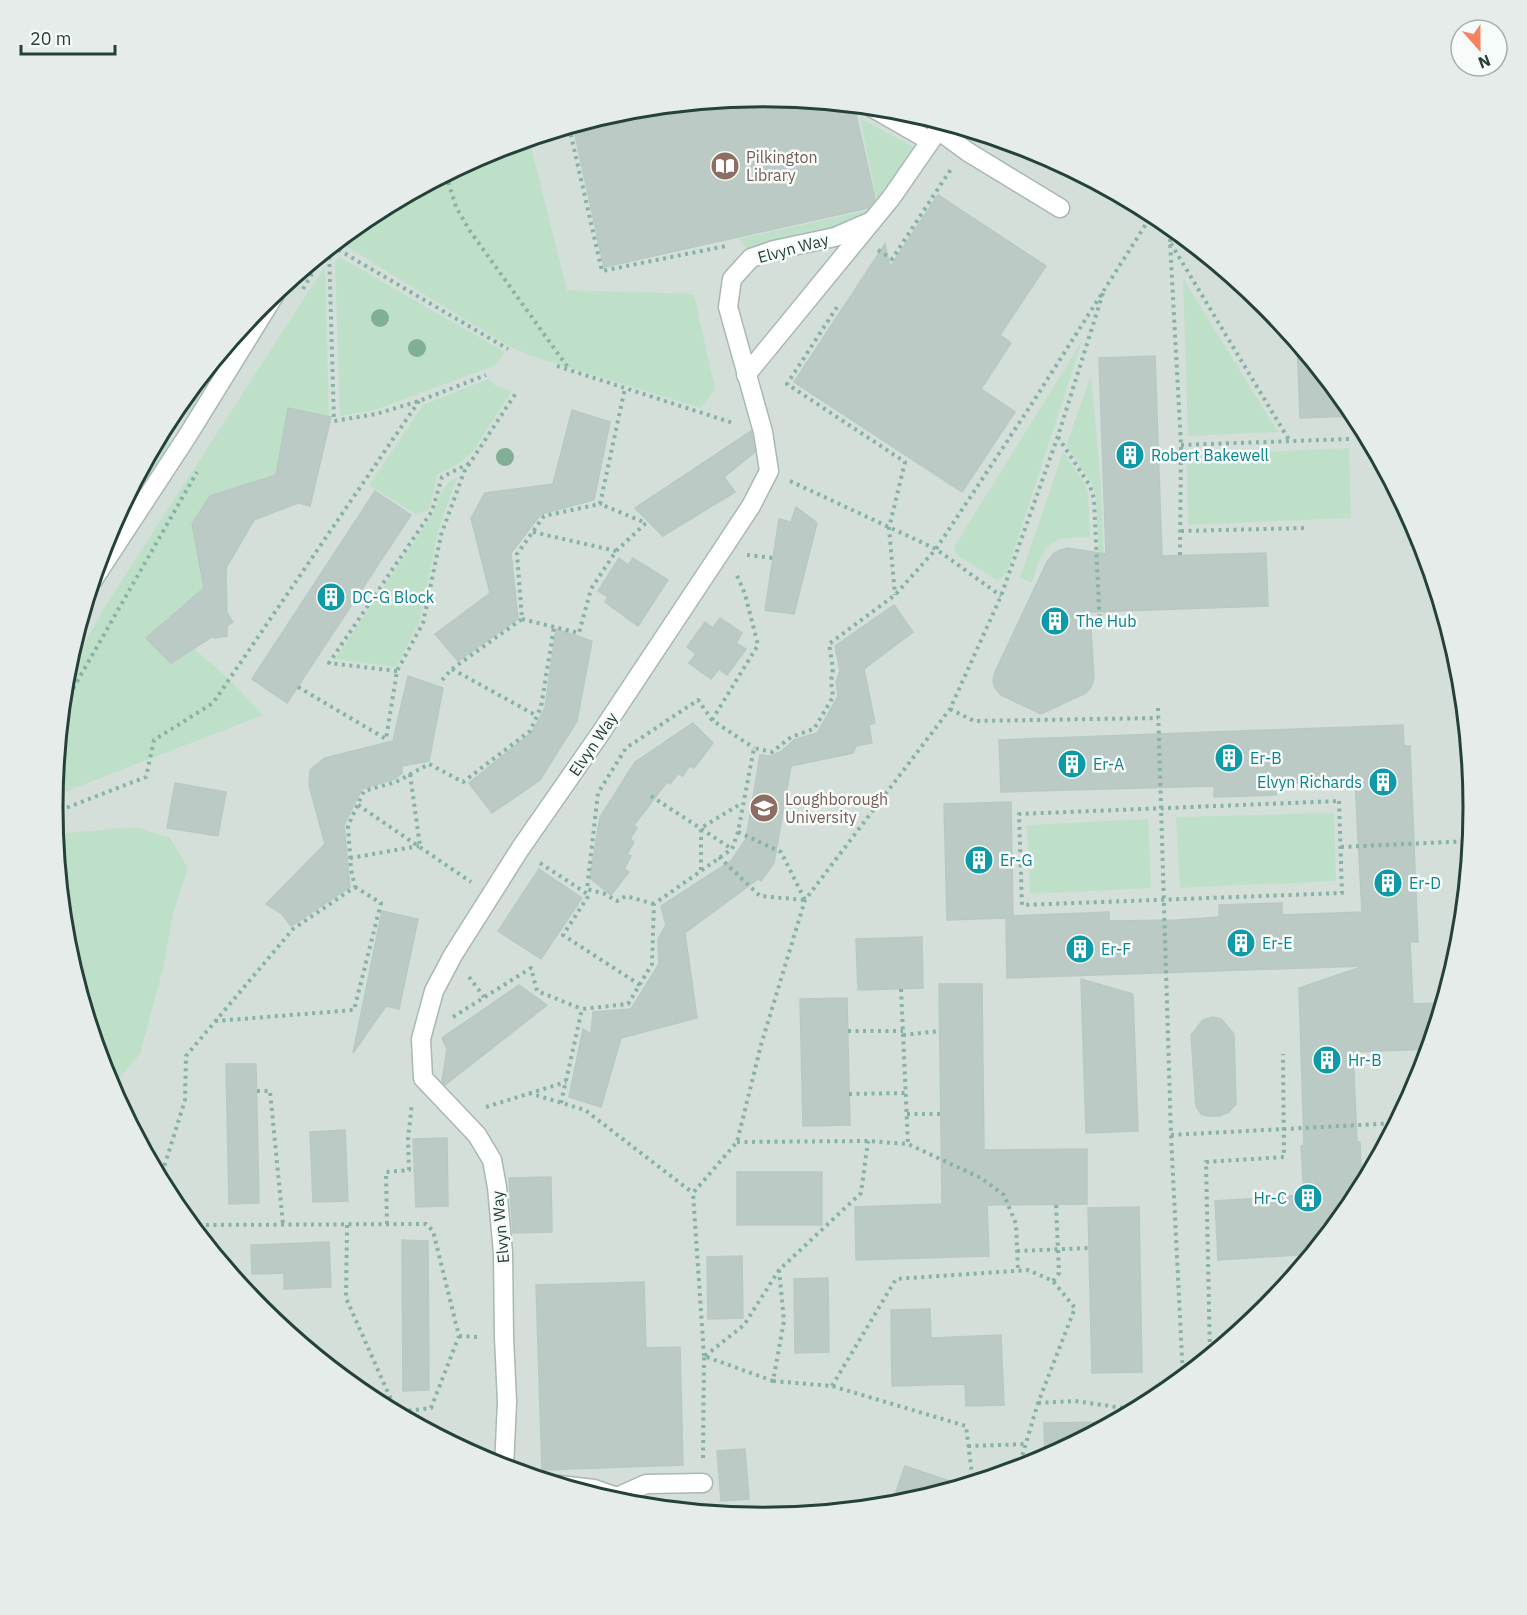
<svg xmlns="http://www.w3.org/2000/svg" width="1527" height="1615" font-family="'IBM Plex Sans',sans-serif">
  <style>
    .built { fill: #d4dfda }
    .green { fill: #bfe0c8 }
    .building { fill: #bbcac4; stroke: #b8c9c2; stroke-width: 1.5 }
    .lines { fill: none; stroke-linecap: round; stroke-linejoin: round }
    .lane-casing { stroke: #a8b8b2; stroke-width: 21 }
    .street-casing { stroke: #a8b8b2; stroke-width: 21 }
    .path { stroke: #86b3a5; stroke-width: 4; stroke-dasharray: 3 4.5; stroke-linecap: butt }
    .lane { stroke: #fff; stroke-width: 18 }
    .street { stroke: #fff; stroke-width: 18 }
    .tree { fill: #80af93 }
    .labels { text-anchor: middle; stroke-width: 5; stroke-linejoin: round; paint-order: stroke }
    .education-label { font-size: 16px; fill: #785e54; stroke: #f7fbf9; text-anchor: start }
    .street-label { font-size: 16px; fill: #24423a; stroke: #f7fbf9 }
    .culture-label { font-size: 16px; fill: #0d838f; stroke: #f7fbf9; text-anchor: start }
    .rim { fill: none; stroke: #24423a; stroke-width: 3 }
  </style>
  <rect width="100%" height="100%" fill="#e6efeb"/>
  <!-- built -->
  <circle class="built" cx="764" cy="808" r="709"/>
  <!-- green -->
  <g class="green">
    <path d="M860,118L919,150L871,220L752,255L739,239L878,208Z"/>
    <path d="M529,139L567,290L694,294L715,389L701,408L531,356L510,347L339,242L369,216L492,151Z"/>
    <path d="M339,257L505,352L494,366L483,370L375,410L340,416L335,262Z"/>
    <path d="M325,266L329,416L288,408L276,475L210,496L192,524L204,588L146,638L193,648L229,679L263,715L54,796L65,681L102,611Z"/>
    <path d="M1183,278L1278,432L1188,436Z"/>
    <path d="M240,329L188,414L181,418L171,414Z"/>
    <path d="M1082,341L1007,572L998,581L956,554L954,547Z"/>
    <path d="M1091,376L1101,484L1106,615L1102,616L1096,499L1093,485L1066,445Z"/>
    <path d="M488,379L496,386L512,391L473,451L459,463L437,475L431,504L427,511L415,514L369,485L423,405Z"/>
    <path d="M163,430L169,438V446L106,539Z"/>
    <path d="M1349,448L1351,518L1188,525L1187,455Z"/>
    <path d="M1063,452L1084,482L1088,492L1090,537C1080,538 1069,537 1060,539C1042,544 1037,568 1032,583L1020,578Z"/>
    <path d="M457,477L438,532L420,621L396,667L335,659L434,512C439,497 442,485 457,477Z"/>
    <path d="M1334,813L1336,881L1180,888L1176,817Z"/>
    <path d="M1148,819L1151,888L1030,894L1027,825Z"/>
    <path d="M136,827L170,838L188,868L173,914L164,965L140,1054L111,1087L106,1079L66,946L55,834Z"/>
  </g>
  <!-- building -->
  <g class="building">
    <path d="M764,97L854,105L875,199L868,208L604,267L573,126L625,110Z"/>
    <path d="M938,195L1046,266L1000,335L1011,343L981,389L1015,412L962,492L794,382L885,244L890,267Z"/>
    <path d="M1297,342L1355,413L1357,416L1300,418Z"/>
    <path d="M1155,356L1162,556L1266,553L1268,606L1090,612L1094,679L1091,687L1086,693L1041,714L1001,695L995,688L993,681L995,672L1047,562L1053,554L1060,550L1068,548L1106,554L1099,358Z"/>
    <path d="M288,408L331,417L310,506L298,503L254,520L226,568L227,613L233,622L227,626V636L214,638L213,636L171,663L146,638L204,588L192,524L210,496L276,475Z"/>
    <path d="M572,410L610,422L594,500L541,514L511,553L518,619L458,661L435,634L490,593L471,518L485,493L553,484Z"/>
    <path d="M751,431L755,452L724,477L735,492L663,536L635,508Z"/>
    <path d="M375,491L411,515L287,703L252,679Z"/>
    <path d="M796,507L817,523L794,614L765,610L779,519L791,522Z"/>
    <path d="M619,558L628,565L633,558L668,580L638,626L605,602L608,597L598,591Z"/>
    <path d="M894,605L913,632L864,669L875,723L869,725L872,743L856,746L853,753L791,766L774,863L761,881L758,879L685,933L697,1018L621,1038L601,1107L569,1097L583,1029L591,1034L593,1012L631,1009L659,964L658,939L666,925L661,906L731,861L746,839L760,755L771,756L782,751L794,740L817,733L838,696L836,682L840,671L835,646Z"/>
    <path d="M720,618L742,633L736,643L746,649L727,675L719,669L711,679L689,663L696,654L687,647L705,622L713,628Z"/>
    <path d="M556,629L592,641L577,721L540,780L492,813L469,783L532,732L545,708Z"/>
    <path d="M408,676L443,688L429,761L402,766V773L394,779L362,789L344,825L350,887L291,926L281,913L266,904L325,844L309,785L310,770L325,758L393,741Z"/>
    <path d="M693,723L713,743L694,768L689,766L683,776L678,774L670,784L667,782L634,825L637,828L630,839L634,842L627,854L631,856L624,869L629,872L611,895L590,878L600,817L635,762Z"/>
    <path d="M1403,725L1404,746H1410L1418,942H1410L1413,1004L1439,1003V1018L1430,1049L1353,1052L1357,1142H1360L1362,1188L1354,1203L1312,1254L1218,1260L1215,1201L1304,1195L1301,1146L1304,1145L1299,988L1364,966L1007,978L1006,918L947,920L944,804L1011,802L1013,916L1109,912V921L1177,920L1219,917V905L1282,903V915L1362,912L1355,781L1276,784V795L1214,797V786L1001,792L999,740Z"/>
    <path d="M175,783L226,792L218,836L167,828Z"/>
    <path d="M539,869L582,898L541,959L498,931Z"/>
    <path d="M382,911L418,919L399,1009L386,1006L353,1053Z"/>
    <path d="M922,937L923,988L858,990L856,939Z"/>
    <path d="M1081,979L1133,994L1138,1131L1086,1133Z"/>
    <path d="M939,984H982L984,1150L1087,1149V1204L987,1205L989,1256L856,1260L855,1207L942,1204Z"/>
    <path d="M519,985L547,1005L445,1085L442,1081L447,1049L442,1038Z"/>
    <path d="M847,998L850,1125L803,1126L800,999Z"/>
    <path d="M1213,1017L1221,1019L1234,1034L1236,1104L1229,1112L1219,1116H1208L1201,1114L1196,1106L1191,1035L1203,1020Z"/>
    <path d="M226,1064H256L259,1203L229,1204Z"/>
    <path d="M345,1130L348,1201L313,1202L310,1132Z"/>
    <path d="M447,1138L448,1206L416,1207L413,1139Z"/>
    <rect x="737" y="1172" width="85" height="53"/>
    <path d="M551,1177L552,1232L513,1233L509,1178Z"/>
    <path d="M1139,1207L1142,1372L1092,1373L1088,1208Z"/>
    <path d="M402,1240L428,1241L429,1390L403,1391Z"/>
    <path d="M329,1242L331,1287L284,1289V1273L252,1274L251,1245Z"/>
    <path d="M742,1256L743,1318L708,1319L707,1257Z"/>
    <path d="M828,1278L829,1352L795,1353L794,1279Z"/>
    <path d="M644,1282L646,1348L680,1347L683,1465L542,1470L536,1285Z"/>
    <path d="M930,1309L931,1338L1001,1335L1004,1405L966,1406L965,1384L892,1386L891,1310Z"/>
    <path d="M1116,1422L1057,1453L1045,1459L1044,1423Z"/>
    <path d="M745,1449L749,1499L721,1501L717,1451Z"/>
    <path d="M905,1466L964,1486L902,1505L891,1506Z"/>
  </g>
  <g class="lines">
    <!-- lane casing -->
    <g class="lane-casing">
      <g id="lane">
        <path d="M871,107L930,141"/>
        <path d="M938,130L968,152L1060,208"/>
        <path d="M559,1485L594,1489L617,1497L620,1503"/>
        <path d="M617,1497L646,1484L703,1483"/>
      </g>
    </g>
    <!-- street casing -->
    <g class="street-casing">
      <g id="street">
        <path d="M746,375L891,198L943,123"/>
        <path d="M93,580L188,435L277,291"/>
        <path d="M504,1468L507,1402L504,1337L503,1253L497,1187L492,1160L477,1135L423,1078L421,1039L434,991L453,955L520,849L600,734L724,547L751,506L769,471L763,432L728,307L732,279L751,258L774,250L835,237L872,221"/>
      </g>
    </g>
    <!-- path -->
    <g class="path">
      <path d="M569,127L602,271L726,246"/>
      <path d="M446,175L456,207L470,231L569,369"/>
      <path d="M1170,242L1171,227"/>
      <path d="M332,246L508,349"/>
      <path d="M329,249L334,421L376,414L419,401L486,375"/>
      <path d="M878,250L892,259L951,169"/>
      <path d="M303,289L324,253"/>
      <path d="M837,307L787,384L905,462L889,528L895,595"/>
      <path d="M557,366L733,423"/>
      <path d="M1058,437L1090,486L1094,499L1100,629"/>
      <path d="M1181,445L1349,439"/>
      <path d="M790,481L936,549L1001,596"/>
      <path d="M1181,531L1307,528"/>
      <path d="M533,532L616,551"/>
      <path d="M747,555L773,558"/>
      <path d="M1180,555L1181,445L1170,242L1289,440"/>
      <path d="M522,619L579,633L591,589L616,551L646,523L600,504"/>
      <path d="M452,669L522,619L517,554L544,516L600,504L625,388"/>
      <path d="M397,671L329,663L432,511L442,477L470,463"/>
      <path d="M442,680L452,669L537,716"/>
      <path d="M298,687L386,739L397,671L423,623L441,535L464,472L516,393"/>
      <path d="M62,708L197,472"/>
      <path d="M1158,708L1171,1135L1183,1379"/>
      <path d="M950,709L974,721L1158,718"/>
      <path d="M712,720L758,645L745,594L736,573"/>
      <path d="M410,774L420,846"/>
      <path d="M651,796L732,849"/>
      <path d="M1339,801L1342,893L1022,905L1019,814Z"/>
      <path d="M358,805L471,882"/>
      <path d="M53,813L146,777L154,740L213,703L419,401"/>
      <path d="M738,832L781,852L805,900"/>
      <path d="M1341,847L1471,841"/>
      <path d="M719,857L760,896L805,900"/>
      <path d="M350,858L419,846"/>
      <path d="M540,863L589,895L563,935L640,985"/>
      <path d="M701,870V828L742,803"/>
      <path d="M654,904L626,896L617,901L605,894L587,889L598,793L626,748L698,700L712,720L754,748"/>
      <path d="M469,977L484,997"/>
      <path d="M901,989L908,1144"/>
      <path d="M453,1017L531,968L537,991L582,1009"/>
      <path d="M215,1021L354,1010L381,903L355,887"/>
      <path d="M848,1031H903"/>
      <path d="M903,1035L940,1031"/>
      <path d="M257,1091H270L283,1224"/>
      <path d="M529,1093L585,1110L693,1193"/>
      <path d="M849,1094L906,1093"/>
      <path d="M561,1103L582,1009L628,1004L652,964L654,904L732,849L738,832L754,748L772,752L791,737L814,729L833,697L831,681L833,669L829,644L895,595L936,549L1033,402L1153,213"/>
      <path d="M486,1107L566,1082"/>
      <path d="M907,1114H941"/>
      <path d="M1171,1135L1397,1123"/>
      <path d="M737,1142L868,1141L908,1144L981,1178L1004,1195L1016,1224L1018,1271"/>
      <path d="M160,1180L185,1100L186,1056L293,929L355,887L351,869L348,826L364,791L396,782L429,764L463,782L530,731L541,707L554,627"/>
      <path d="M387,1224L386,1172L409,1170L408,1139L412,1103"/>
      <path d="M191,1225L426,1224L433,1231L459,1336L431,1408L397,1412"/>
      <path d="M347,1225L346,1298L397,1413"/>
      <path d="M1017,1251L1089,1248"/>
      <path d="M1053,1281L1059,1273L1056,1204"/>
      <path d="M459,1336L479,1337"/>
      <path d="M704,1356L693,1193L737,1142L761,1045L805,900L950,709L1001,596L1058,436L1103,293"/>
      <path d="M705,1356L744,1325L779,1270L861,1193L868,1141"/>
      <path d="M1210,1357L1206,1162L1284,1157L1283,1054"/>
      <path d="M773,1381L832,1386L966,1426L973,1483"/>
      <path d="M832,1386L896,1279L1028,1270L1053,1281L1075,1308L1038,1403L1018,1470"/>
      <path d="M1038,1403L1075,1401L1137,1410"/>
      <path d="M968,1446L1027,1444"/>
      <path d="M703,1458L704,1356L773,1381L784,1321L779,1270"/>
    </g>
    <!-- lane -->
    <use href="#lane" class="lane"/>
    <!-- street -->
    <use href="#street" class="street"/>
  </g>
  <!-- trees -->
  <g class="tree">
    <circle cx="380" cy="318" r="9"/>
    <circle cx="417" cy="348" r="9"/>
    <circle cx="505" cy="457" r="9"/>
  </g>
  <!-- icons -->
  <defs>
    <g id="library-disc" transform="scale(1.5)"><circle r="9.5" fill="#8d6e63" stroke="#f7fbf9"/><path d="M-6-4Q-3-5.5-.7-3.5V5Q-3 3-6 4ZM6-4Q3-5.5 .7-3.5V5Q3 3 6 4Z" fill="#fff"/></g>
    <g id="building-disc" transform="scale(1.5)"><circle r="9.5" fill="#0f9aa8" stroke="#f7fbf9"/><path d="M-4-6H4V6H1V3H-1V6H-4ZM-2.5-4.3h1.7v1.8h-1.7ZM.8-4.3h1.7v1.8H.8ZM-2.5-1h1.7V.8h-1.7ZM.8-1h1.7V.8H.8Z" fill="#fff"/></g>
    <g id="university-disc" transform="scale(1.5)"><circle r="9.5" fill="#8d6e63" stroke="#f7fbf9"/><path d="M0-5L7-2L0 1L-7-2ZM-4 1L0 2.5L4 1V4Q0 6-4 4Z" fill="#fff"/></g>
  </defs>
  <g fill-rule="evenodd">
    <use href="#library-disc" x="725" y="166"/>
    <use href="#building-disc" x="1130" y="455"/>
    <use href="#building-disc" x="331" y="597"/>
    <use href="#building-disc" x="1055" y="621"/>
    <use href="#building-disc" x="1229" y="758"/>
    <use href="#building-disc" x="1072" y="764"/>
    <use href="#building-disc" x="1383" y="782"/>
    <use href="#university-disc" x="764" y="808"/>
    <use href="#building-disc" x="979" y="860"/>
    <use href="#building-disc" x="1388" y="883"/>
    <use href="#building-disc" x="1241" y="943"/>
    <use href="#building-disc" x="1080" y="949"/>
    <use href="#building-disc" x="1327" y="1060"/>
    <use href="#building-disc" x="1308" y="1198"/>
  </g>
  <g class="labels">
    <!-- education labels -->
    <g class="education-label">
      <text x="746" y="163">Pilkington<tspan x="746" dy="18">Library</tspan></text>
      <text x="785" y="805">Loughborough<tspan x="785" dy="18">University</tspan></text>
    </g>
    <!-- street labels -->
    <g class="street-label">
      <text transform="translate(793 248) rotate(-15)" y="6">Elvyn Way</text>
      <text transform="translate(593 744) rotate(-56)" y="6">Elvyn Way</text>
      <text transform="translate(500 1227) rotate(-95)" y="6">Elvyn Way</text>
    </g>
    <!-- culture labels -->
    <g class="culture-label">
      <text x="1151" y="461">Robert Bakewell</text>
      <text x="352" y="603">DC-G Block</text>
      <text x="1076" y="627">The Hub</text>
      <text x="1250" y="764">Er-B</text>
      <text x="1093" y="770">Er-A</text>
      <text x="1362" y="788" text-anchor="end">Elvyn Richards</text>
      <text x="1000" y="866">Er-G</text>
      <text x="1409" y="889">Er-D</text>
      <text x="1262" y="949">Er-E</text>
      <text x="1101" y="955">Er-F</text>
      <text x="1348" y="1066">Hr-B</text>
      <text x="1287" y="1204" text-anchor="end">Hr-C</text>
    </g>
  </g>
  <!-- crop -->
  <path d="M0 0H1527V1615H0ZM63 807a700 700 0 1 1 1400 0a700 700 0 1 1-1400 0Z" fill="#e6ecea" fill-rule="evenodd"/>
  <path class="rim" d="M63 807a700 700 0 1 1 1400 0a700 700 0 1 1-1400 0Z"/>
  <!-- north arrow -->
  <g transform="translate(1479 48) rotate(159)"><circle r="28" fill="#f7fbf9" stroke="#a3b1ad" stroke-width="1.5"/>
  <path d="M0-4.5L10 22L0 15L-10 22Z" fill="#f4845f"/>
  <text y="-9" font-size="16" font-weight="bold" text-anchor="middle" fill="#24423a">N</text>
  </g>
  <!-- scale -->
  <path d="M21 45v9h94v-9" fill="none" stroke="#24423a" stroke-width="3"/>
  <text x="30" y="45" font-size="18" fill="#24423a" stroke="#f7fbf9" stroke-width="4.5" paint-order="stroke">20 m</text>
</svg>
